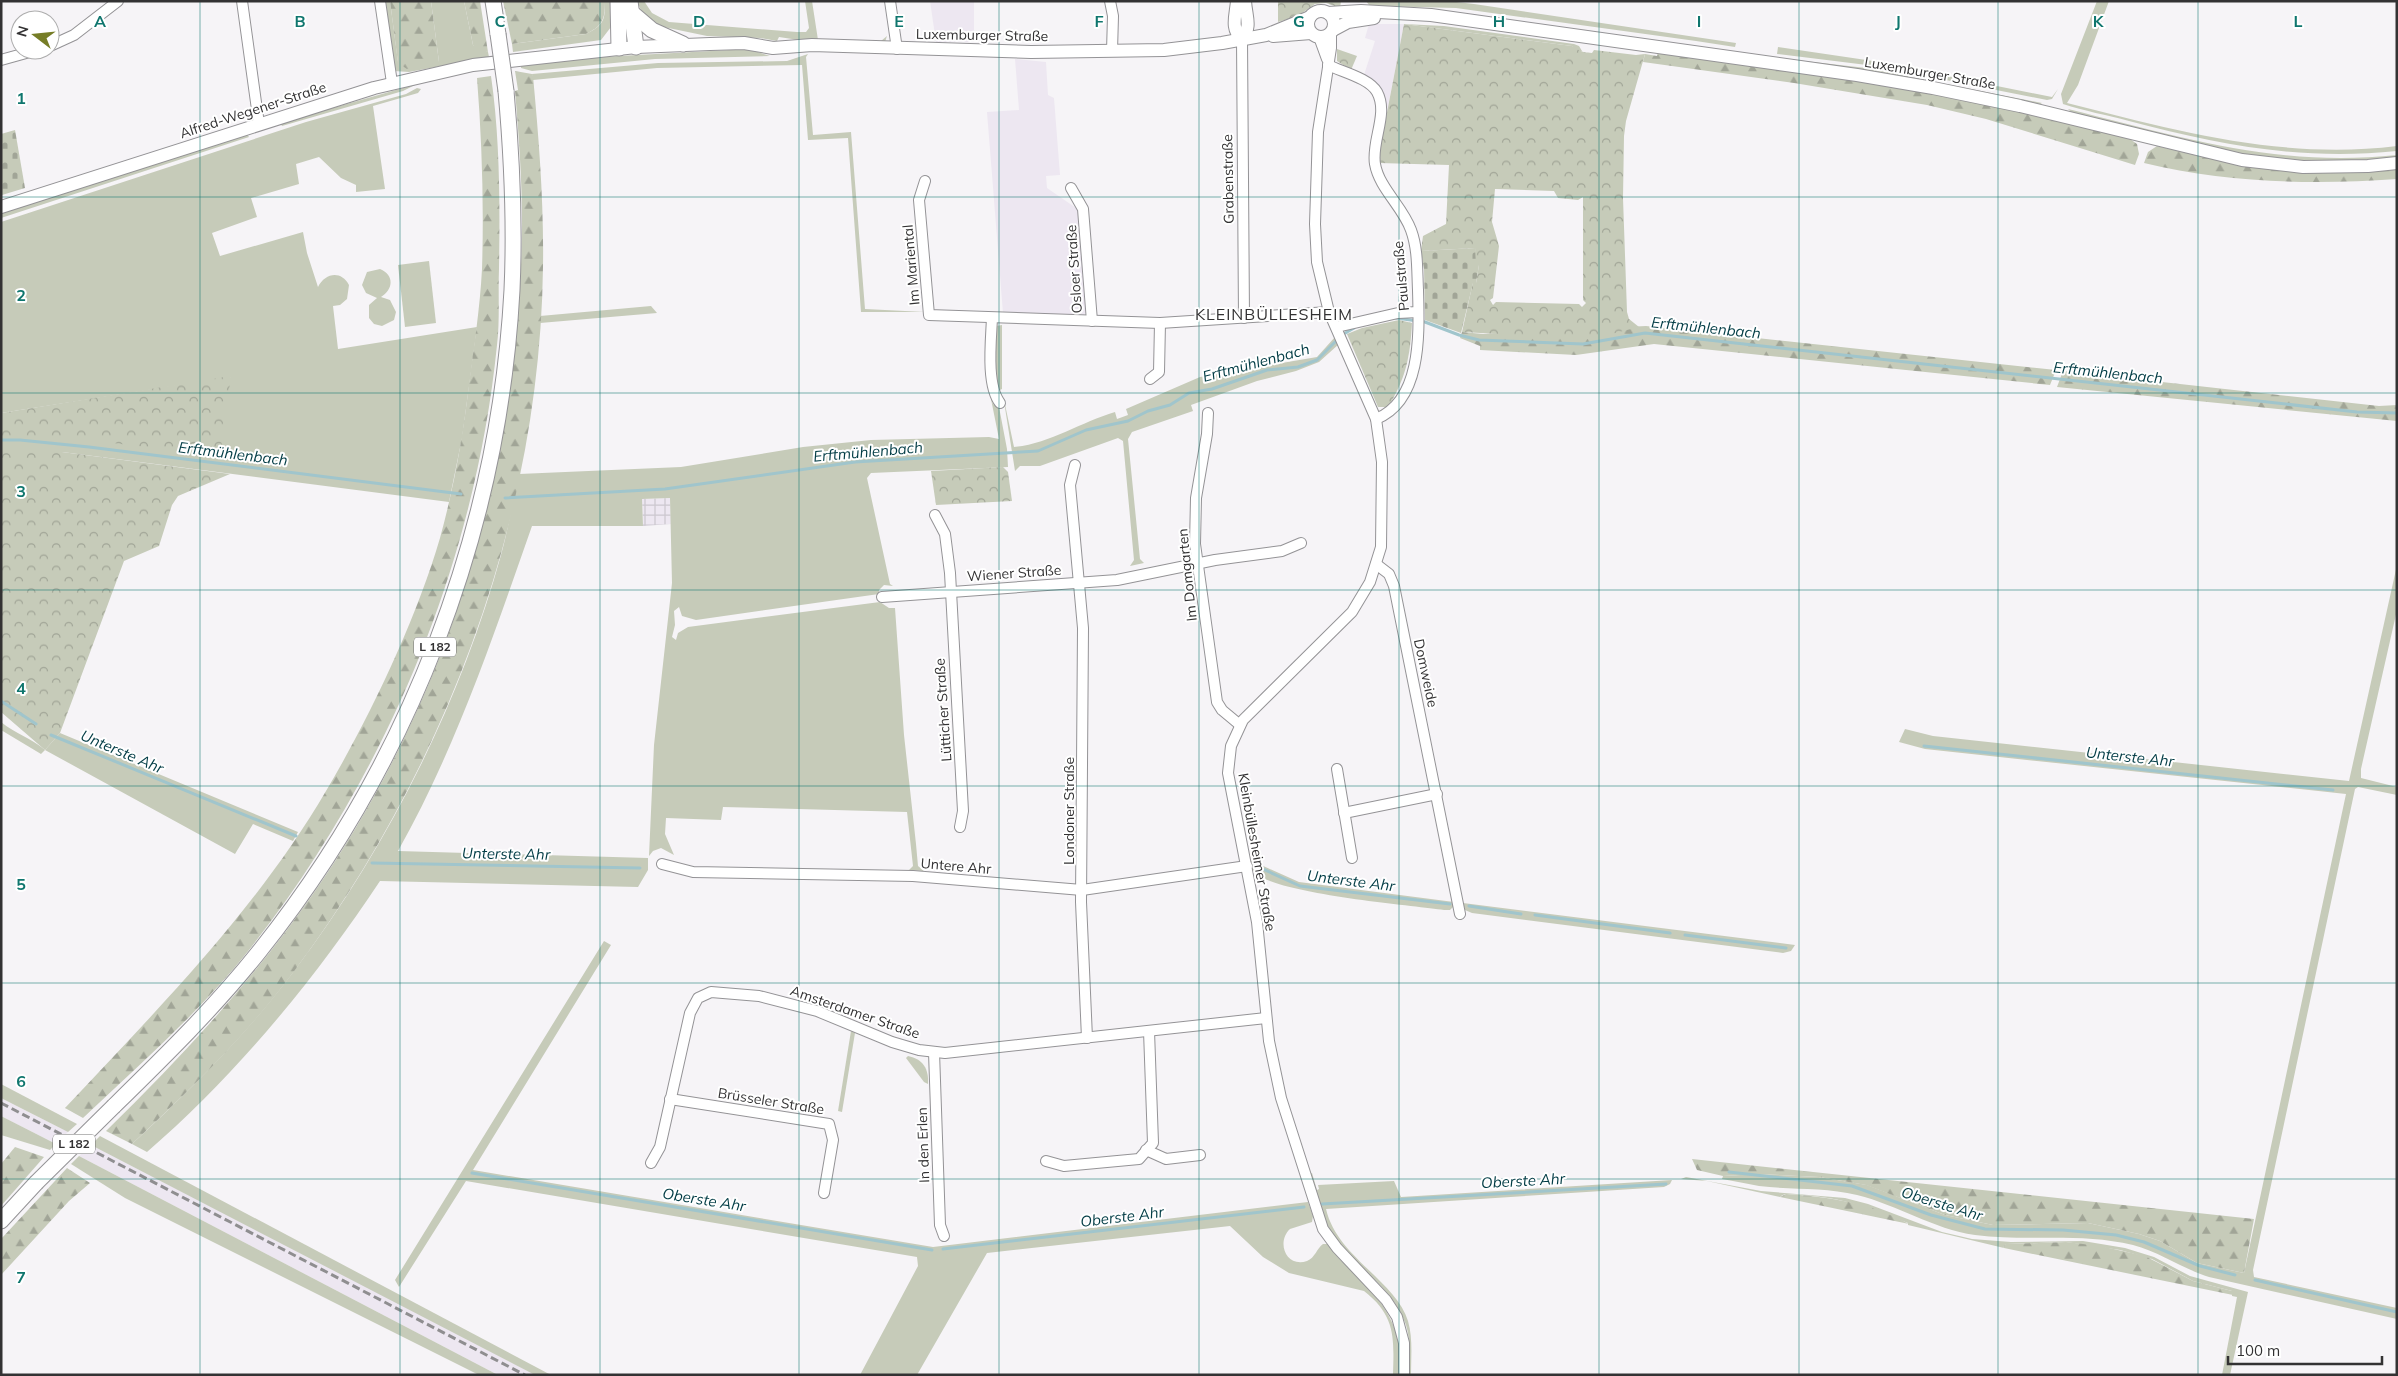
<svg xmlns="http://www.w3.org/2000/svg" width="2398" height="1376" font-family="Mulish,sans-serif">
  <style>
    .built { fill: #ede7f1 }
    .industrial { fill: url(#industrial-grid) }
    .grass { fill: #c6cbb9 }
    .forest { fill: url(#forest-firs) }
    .cemetery { fill: url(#cemetery-stones) }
    .park { fill: url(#park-crowns); fill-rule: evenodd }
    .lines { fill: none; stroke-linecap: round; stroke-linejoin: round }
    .stream { stroke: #a0c5cc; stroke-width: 3 }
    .minor-casing { stroke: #949396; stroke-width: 12 }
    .tertiary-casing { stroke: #949396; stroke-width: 14 }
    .primary-casing { stroke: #949396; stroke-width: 17 }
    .minor { stroke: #fff; stroke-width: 10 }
    .tertiary { stroke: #fff; stroke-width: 12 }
    .primary { stroke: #fff; stroke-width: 15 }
    .rail { stroke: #8f8e90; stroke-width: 3; stroke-dasharray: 8 4; stroke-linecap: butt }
    .primary-bridge-casing { stroke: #949396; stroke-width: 17; stroke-linecap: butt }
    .primary-bridge { stroke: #fff; stroke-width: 15 }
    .grid { fill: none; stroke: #0f766e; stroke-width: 1; stroke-opacity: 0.55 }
    .labels { text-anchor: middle; stroke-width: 4; stroke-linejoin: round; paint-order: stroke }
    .shield { fill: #fff; stroke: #707070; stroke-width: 1 }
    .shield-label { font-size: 12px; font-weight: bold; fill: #333233 }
    .street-label { font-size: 14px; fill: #333233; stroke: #fff }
    .water-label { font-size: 15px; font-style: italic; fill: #023c45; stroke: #fff }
    .quarter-label { font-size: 16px; letter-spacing: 1px; fill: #333233; stroke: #fff }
    .grid-label { font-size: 16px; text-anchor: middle; font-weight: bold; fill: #0f766e; stroke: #fff; stroke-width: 4; stroke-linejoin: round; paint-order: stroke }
  </style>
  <defs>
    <pattern id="industrial-grid" width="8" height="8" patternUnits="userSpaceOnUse" patternTransform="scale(1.25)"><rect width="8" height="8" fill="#ede7f1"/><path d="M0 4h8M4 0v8" fill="none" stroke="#ccc7cf"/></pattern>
    <pattern id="forest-firs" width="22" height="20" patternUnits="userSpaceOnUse" patternTransform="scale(1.25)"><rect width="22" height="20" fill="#c6cbb9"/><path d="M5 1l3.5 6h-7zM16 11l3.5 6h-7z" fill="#a1a597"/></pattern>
    <pattern id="cemetery-stones" width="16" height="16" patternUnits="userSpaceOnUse" patternTransform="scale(1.25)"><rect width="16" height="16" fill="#c6cbb9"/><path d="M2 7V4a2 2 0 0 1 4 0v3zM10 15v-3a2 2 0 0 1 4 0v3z" fill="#a1a597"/></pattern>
    <pattern id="park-crowns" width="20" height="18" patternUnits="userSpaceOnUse" patternTransform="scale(1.25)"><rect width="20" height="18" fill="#c6cbb9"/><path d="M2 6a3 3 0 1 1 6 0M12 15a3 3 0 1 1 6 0" fill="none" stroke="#a1a597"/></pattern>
  </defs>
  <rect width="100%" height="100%" fill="#f6f4f7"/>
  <!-- built -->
  <g class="built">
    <path d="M930,1H974V42H936Z"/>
    <path d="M1369,24H1404L1385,122V99L1381,89L1375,82L1364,75L1375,41L1365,38Z"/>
    <path d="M1015,59L1046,62L1048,95L1054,98L1060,175L1046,176L1047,188L1079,210L1088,311L1084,315L1003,313L987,112L1019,110Z"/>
    <path d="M1,1098L68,1132L56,1144L1,1116Z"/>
    <path d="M91,1145L336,1271L536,1375H498L79,1156Z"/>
  </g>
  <!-- industrial -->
  <path class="industrial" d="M670,498L671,524L643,526L642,499Z"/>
  <!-- grass -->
  <g class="grass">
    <path d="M382,1H390L398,62H439L431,1H464L473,45L488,52L489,57L409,72L394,71Z"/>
    <path d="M605,1H612L611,27L601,40L513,52L512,44L586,34C604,25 605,20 605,1Z"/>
    <path d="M637,1H644L652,13L669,22L797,32H806L809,28L805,1H812L818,40L881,41L887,36L885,42L805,41L779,37L777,41L760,38L707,36L659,26L643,15Z"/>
    <path d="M1366,1H1448L1474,4L1736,43L1735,47L1696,41L1456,8L1375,6L1369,5Z"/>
    <path d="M2097,1H2109L2078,85L2067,103C2177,131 2282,160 2397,146V151C2302,161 2220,145 2129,121C2107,115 2084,111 2063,104L2061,94Z"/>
    <path d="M1404,24L1444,26L1574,44L1579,46L1582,51H1576L1572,46Z"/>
    <path d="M1778,47L1873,61L2052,97L2058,89L2052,99L2047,100L1875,66L1777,54Z"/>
    <path d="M748,49L770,56L655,59L532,71L521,68V66L600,57Z"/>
    <path d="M808,54L806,57L813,135L851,132L865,309L925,312H861L848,138L808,140L802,65L657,68L533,80L532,74L658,63L787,61Z"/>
    <path d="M1796,60L1866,68L2042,103L2039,105Z"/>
    <path d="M417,84L403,91L282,126L280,123Z"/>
    <path d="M417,88L421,89L418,93L373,106L385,189L356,192V185L341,178L319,157L296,164L299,184L251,198L257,217L212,233L220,256L303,232L307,253L318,287C325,273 341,270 349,285L347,299L340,305L333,306L338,349L477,327L462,438L449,502L62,452H6L1,485V437H63L231,377L1,413V222L306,122L406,94Z"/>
    <path d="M2068,109C2181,137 2278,168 2397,155V158C2359,162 2317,164 2279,160C2209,151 2140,130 2072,113Z"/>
    <path d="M247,134L249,137L1,218V213Z"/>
    <path d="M429,261L436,323L405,327L398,265Z"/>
    <path d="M380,269C395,275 393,290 381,297L390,300L396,312L394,320L382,326L374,324L369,318V305L377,298L366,293L362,285L367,272Z"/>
    <path d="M651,306L657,313L540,323V316Z"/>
    <path d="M1002,325V389L1000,390L994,373L996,326Z"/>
    <path d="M1335,337L1339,344L1319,362L1296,371L1257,381L1191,405L1193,411L1132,432L1128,439L1140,559L1144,563L1130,566L1134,560L1123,441L1118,438L1040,466H1020L1015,471L1003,395L1014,447C1049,444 1081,422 1115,412L1117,419L1128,415L1126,409L1200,377L1317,357Z"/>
    <path d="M988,384L993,404L999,407L1007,449L1008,467L871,473L867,478L890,584L893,586L884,585L879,590V594L696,620L682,616L679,607L674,611L675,625L672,637L676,640L678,633L688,627L880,602L889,608H895L904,735L916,844L918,866L924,871L909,870L913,866L907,812L723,807L721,820L666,818L665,834L674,855L661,848L653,851L649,856L654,745L672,583L670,498L642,499L643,526H532C493,637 456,748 398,851L648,858V870L638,887L380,881C315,979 237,1074 147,1152L132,1144C190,1090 247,1034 294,971C387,848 460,704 501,555C508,529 513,501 519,474L681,467L803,447L871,440L989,437L999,439Z"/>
    <path d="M2397,565V610L2361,769V778L2397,787V795L2358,787L2355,789L2253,1270L2254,1277L2397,1308V1319L2209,1277C2183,1269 2160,1252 2133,1245C2078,1232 2029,1242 1975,1235C1933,1229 1898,1205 1857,1195C1825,1187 1792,1190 1759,1186C1747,1184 1735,1181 1722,1179L1723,1176L1758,1174L1819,1177L1867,1185L1945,1215L1993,1225L2088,1223L2139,1234L2160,1241L2197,1263L2244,1273L2346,794L1925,749L1899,742L1905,729L1933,736L2349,781Z"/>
    <path d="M1,722C16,734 31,738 45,750L60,733L298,832L293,841L253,824L235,854L45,750L41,754L1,730Z"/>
    <path d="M1250,860L1299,882L1454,902V906L1450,910H1444C1410,905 1272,894 1253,871C1251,868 1251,863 1250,860Z"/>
    <path d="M1463,903L1795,945L1791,951L1783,953L1472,913L1465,910Z"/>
    <path d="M604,941L611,945L473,1170L933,1247L1308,1202L1313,1216L1312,1222L1290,1229C1276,1242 1286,1268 1307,1261C1315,1258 1317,1248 1323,1244H1327C1355,1274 1391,1302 1399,1344C1401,1353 1400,1365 1399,1375H1393C1394,1338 1396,1316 1364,1291L1289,1273L1263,1257L1230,1226L987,1253L917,1375H860L918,1266L917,1257L466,1181L399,1287L395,1280Z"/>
    <path d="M851,1031L855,1033L842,1112L838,1111Z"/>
    <path d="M908,1056C923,1059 929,1069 928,1084L924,1082L906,1058Z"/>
    <path d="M1,1084L77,1124L68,1132L1,1098Z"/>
    <path d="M1,1116L56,1144L50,1150L1,1135Z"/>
    <path d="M100,1136L551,1375H535L91,1145Z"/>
    <path d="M79,1156L498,1375H479L125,1198L71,1164Z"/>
    <path d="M1312,1173L1317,1190L1319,1189L1318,1185L1394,1181L1401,1197L1672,1180L1670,1184L1664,1187L1326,1209C1337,1257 1396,1281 1408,1321C1413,1338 1411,1357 1411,1375H1408C1409,1359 1411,1341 1406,1325C1393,1286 1351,1265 1330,1231C1320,1213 1315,1193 1309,1174Z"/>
    <path d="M1686,1177L1761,1191L1845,1198L1868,1204L1942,1232L1972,1239L2011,1242L2083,1241L2125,1248L2154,1257L2190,1276L2248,1292L2230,1375H2222L2237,1297L2232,1296V1291L2193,1281L2152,1259L2120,1250L2066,1242L2007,1244L2003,1246L2004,1248L1908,1225V1223C1869,1208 1845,1198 1802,1195C1795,1195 1785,1192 1780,1197L1707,1181L1681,1179Z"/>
  </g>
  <!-- forest -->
  <g class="forest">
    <path d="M390,1H431L439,62L407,69L398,63Z"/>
    <path d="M464,1H480L488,52L479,50L473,45Z"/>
    <path d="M503,1H605C605,20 602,26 586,34L512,44Z"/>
    <path d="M1658,53L1886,85L1992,105L2130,139L2137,144L2139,154L2135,165L1986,119L1927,105L1794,83L1643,62L1645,54L1657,56Z"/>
    <path d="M515,71L532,74L533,76C539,140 544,203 543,267C540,519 445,769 295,970C248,1034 190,1090 132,1144L106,1131C181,1058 253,980 313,894C442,709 512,491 521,265C524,207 520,149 515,91L518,90Z"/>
    <path d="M491,76C500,138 500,205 499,269C498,292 500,321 497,345C475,565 386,776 249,950C200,1012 140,1064 83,1118L65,1108C158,1009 257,909 326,791C370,717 416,620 440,538C454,487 463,436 469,384C474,346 480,308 482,269C484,206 482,141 477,78Z"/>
    <path d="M2157,146L2214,159L2397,168V179C2313,185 2226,183 2144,163L2148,152Z"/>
    <path d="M1646,326L2056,370L2050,385L1654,344L1576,355L1480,350V346L1460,338L1462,332L1483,334Z"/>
    <path d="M2063,371L2379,406L2397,405V421L2057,387Z"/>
    <path d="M15,1147L44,1157L1,1206V1164Z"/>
    <path d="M1692,1159L2254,1219L2244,1273L2197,1263L2160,1241L2139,1234L2088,1223L1993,1225L1945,1215L1866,1185L1819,1177L1758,1174L1723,1176L1697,1170Z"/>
    <path d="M67,1168L90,1183L69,1201L1,1275V1239Z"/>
    <path d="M1786,1194C1830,1197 1871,1203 1909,1224L1780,1197Z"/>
    <path d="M2066,1242L2100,1246L2145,1256L2193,1281L2232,1291L2233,1295L2004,1248L2003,1246L2006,1244Z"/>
  </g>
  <!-- cemetery -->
  <g class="cemetery">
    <path d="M15,130L25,188L2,195L1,134Z"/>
    <path d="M1475,248L1479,265L1476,283H1473L1461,333L1425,320L1424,269L1421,251Z"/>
  </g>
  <!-- park -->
  <g class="park">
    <path d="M1278,1H1341L1340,8L1326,3L1315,4L1298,16L1278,22Z"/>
    <path d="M1404,24L1572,46C1581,51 1580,52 1592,53L1594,50L1636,55L1645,54L1626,121L1624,136L1623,198L1627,312L1629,319L1639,327L1591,339L1462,332L1473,282L1476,283L1479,265H1476L1475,248L1421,251L1423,236L1446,224L1449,165L1379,163V154ZM1495,189L1554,191L1558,198L1578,200L1583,197V300L1586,303L1582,307L1579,304L1496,302L1493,305L1490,300L1493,298L1499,246L1492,222Z"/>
    <path d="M1337,49L1357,56L1351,70L1337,61Z"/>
    <path d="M1399,320L1412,323C1410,357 1406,378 1388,407H1378L1347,334L1362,328Z"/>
    <path d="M231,376L220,456L63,437H1V413Z"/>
    <path d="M1,452H62L230,474L178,496L172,505L159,546L124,561L60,733L45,750L1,712Z"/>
    <path d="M1003,467L1008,472L1012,501L936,505L931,471Z"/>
  </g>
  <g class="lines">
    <!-- stream -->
    <g class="stream">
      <path d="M1396,318L1425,322L1459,335L1479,340L1583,344L1645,333L2357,412L2397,413"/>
      <path d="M1342,335L1354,328"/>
      <path d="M1,440H20L89,447L461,494"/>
      <path d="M505,498L665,489L855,462L1038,451L1086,430L1128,421L1148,411L1170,405L1189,393L1212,389L1267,370L1298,367L1317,360L1338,339"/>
      <path d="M1,701L36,724"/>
      <path d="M51,735L296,836"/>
      <path d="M1924,746L2333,790"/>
      <path d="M372,863L640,868"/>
      <path d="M1254,865L1300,886L1450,904"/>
      <path d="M1469,906L1521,914"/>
      <path d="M1535,915L1670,933"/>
      <path d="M1685,935L1786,948"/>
      <path d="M1729,1172L1852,1186L1931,1215L1985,1229L2063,1230L2116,1235L2144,1242L2200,1266L2235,1275"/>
      <path d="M472,1173L932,1250"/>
      <path d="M1322,1204L1666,1184"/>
      <path d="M943,1249L1304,1207"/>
      <path d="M2255,1280L2397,1312"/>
    </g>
    <!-- minor casing -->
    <g class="minor-casing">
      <g id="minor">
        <path d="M242,1L259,124"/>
        <path d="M380,1L392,83"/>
        <path d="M890,1L897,49"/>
        <path d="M1110,1L1113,16L1112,51"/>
        <path d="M1331,33V48L1318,132L1315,224L1317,262L1329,312L1376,419L1382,462L1381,547L1370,582L1352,612L1243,720L1231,746L1228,773L1257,922L1269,1041L1281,1098L1323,1229L1337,1248L1386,1300L1397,1317L1404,1343V1375"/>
        <path d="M1319,37L1327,59"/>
        <path d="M1242,39L1244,318"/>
        <path d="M50,46L74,35L118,1"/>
        <path d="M1,60L37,50"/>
        <path d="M1328,65C1342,72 1369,78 1377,92C1389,114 1371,141 1375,164C1379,188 1403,207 1411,230C1418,249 1417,270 1418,290C1419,331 1423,400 1376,419"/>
        <path d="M925,181L919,200L929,315L1160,323L1329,312"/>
        <path d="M1071,188L1083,209L1092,321"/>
        <path d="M992,318C991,341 986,385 1000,403"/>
        <path d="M1337,327L1398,313L1418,312"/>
        <path d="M1150,379L1159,372L1160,323"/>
        <path d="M1208,413L1207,434L1196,498L1195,544L1217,702L1222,710L1240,725"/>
        <path d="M1075,465L1070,485L1083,628L1081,902L1087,1038"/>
        <path d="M935,515L945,534L950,573L963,811L960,827"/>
        <path d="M1376,564L1389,574L1394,586L1460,914"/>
        <path d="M882,597L1117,580L1215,560L1282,551L1301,543"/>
        <path d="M1337,769L1352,858"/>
        <path d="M1344,813L1437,794"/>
        <path d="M662,864L693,872L913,876L1082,890L1247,866"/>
        <path d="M934,1052L940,1225L944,1236"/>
        <path d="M670,1099L829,1124L833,1140L824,1193"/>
        <path d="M1146,1150L1166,1159L1200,1155"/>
        <path d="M1046,1161L1064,1166L1139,1159L1153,1143L1149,1031"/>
        <path d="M651,1163L660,1147L690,1013L698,998L711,992L759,996L817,1011L892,1042L919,1050L945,1053L1266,1018"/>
      </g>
    </g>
    <!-- tertiary casing -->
    <g class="tertiary-casing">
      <g id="tertiary">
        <path d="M1237,1C1236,15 1230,29 1242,39"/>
        <circle cx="1321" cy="24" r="13"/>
        <path d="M1328,13L1361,11L1431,15L1857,75L1933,88L2020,106L2242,160L2303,167L2368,166L2397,163"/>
        <path d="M1333,30L1348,22L1374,18"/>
        <path d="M1273,36L1311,33"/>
        <path d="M1242,39C1252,26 1246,17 1245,1"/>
        <path d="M1,207L374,88L473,65L636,47L710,44L744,43L773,48L812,45L1031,52L1164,50L1222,43L1266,35L1310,17"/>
      </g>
    </g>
    <!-- primary casing -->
    <g class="primary-casing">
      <g id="primary">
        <path d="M493,1L498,34"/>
        <path d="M618,1L619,48"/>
        <path d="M630,1L636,47"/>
        <path d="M632,13L652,30L683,44"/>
        <path d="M114,1106C164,1057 214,1008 258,953C409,765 499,532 512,290C515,224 512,158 506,91"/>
        <path d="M1,1221L36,1183"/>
      </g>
    </g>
    <!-- minor -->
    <use href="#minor" class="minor"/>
    <!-- tertiary -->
    <use href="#tertiary" class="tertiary"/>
    <!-- primary -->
    <use href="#primary" class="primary"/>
    <!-- rail -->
    <path class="rail" d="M1,1103L525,1375"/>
    <!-- primary-bridge casing -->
    <g class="primary-bridge-casing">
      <g id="primary-bridge">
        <path d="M498,34L506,91"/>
        <path d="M36,1183L114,1106"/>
      </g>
    </g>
    <!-- primary-bridge -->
    <use href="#primary-bridge" class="primary-bridge"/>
  </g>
  <!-- grid -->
  <path class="grid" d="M200,1V1375M400,1V1375M600,1V1375M799,1V1375M999,1V1375M1199,1V1375M1399,1V1375M1599,1V1375M1799,1V1375M1998,1V1375M2198,1V1375M1,197H2397M1,393H2397M1,590H2397M1,786H2397M1,983H2397M1,1179H2397"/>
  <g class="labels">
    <!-- shield labels -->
    <g class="shield">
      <rect x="414" y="637.5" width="42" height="19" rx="4"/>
      <rect x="53" y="1134.5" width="42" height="19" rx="4"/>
    </g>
    <g class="shield-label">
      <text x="435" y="651">L 182</text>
      <text x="74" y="1148">L 182</text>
    </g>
    <!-- street labels -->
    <g class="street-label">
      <text transform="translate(982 35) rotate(1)" y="5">Luxemburger Straße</text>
      <text transform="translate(1930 73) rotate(10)" y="5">Luxemburger Straße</text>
      <text transform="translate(253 110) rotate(-18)" y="5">Alfred-Wegener-Straße</text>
      <text transform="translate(1228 179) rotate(-91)" y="5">Grabenstraße</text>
      <text transform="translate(911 265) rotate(-95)" y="5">Im Mariental</text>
      <text transform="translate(1074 269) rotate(-94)" y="5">Osloer Straße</text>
      <text transform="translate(1401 276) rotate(-95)" y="5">Paulstraße</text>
      <text transform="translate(1014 573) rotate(-4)" y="5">Wiener Straße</text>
      <text transform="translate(1187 575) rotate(-96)" y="5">Im Domgarten</text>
      <text transform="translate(1426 673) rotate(78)" y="5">Domweide</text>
      <text transform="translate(943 710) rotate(-94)" y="5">Lütticher Straße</text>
      <text transform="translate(1069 811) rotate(-90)" y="5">Londoner Straße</text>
      <text transform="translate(1257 852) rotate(80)" y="5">Kleinbüllesheimer Straße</text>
      <text transform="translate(956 866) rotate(5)" y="5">Untere Ahr</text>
      <text transform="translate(855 1012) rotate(19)" y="5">Amsterdamer Straße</text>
      <text transform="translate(771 1101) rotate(9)" y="5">Brüsseler Straße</text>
      <text transform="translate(923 1145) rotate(-92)" y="5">In den Erlen</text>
    </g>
    <!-- water labels -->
    <g class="water-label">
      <text transform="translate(1706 328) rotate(6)" y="5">Erftmühlenbach</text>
      <text transform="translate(1256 363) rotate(-15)" y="5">Erftmühlenbach</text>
      <text transform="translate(2108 373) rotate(6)" y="5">Erftmühlenbach</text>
      <text transform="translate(868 452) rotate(-5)" y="5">Erftmühlenbach</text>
      <text transform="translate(233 454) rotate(7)" y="5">Erftmühlenbach</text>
      <text transform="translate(122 752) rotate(23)" y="5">Unterste Ahr</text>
      <text transform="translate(2130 757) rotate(6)" y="5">Unterste Ahr</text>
      <text transform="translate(506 854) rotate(1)" y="5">Unterste Ahr</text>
      <text transform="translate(1351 881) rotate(7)" y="5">Unterste Ahr</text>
      <text transform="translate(1523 1181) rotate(-3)" y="5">Oberste Ahr</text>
      <text transform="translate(704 1200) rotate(9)" y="5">Oberste Ahr</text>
      <text transform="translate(1942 1204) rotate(17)" y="5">Oberste Ahr</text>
      <text transform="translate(1122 1217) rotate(-7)" y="5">Oberste Ahr</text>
    </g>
    <!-- quarter labels -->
    <g class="quarter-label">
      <text x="1274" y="320">KLEINBÜLLESHEIM</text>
    </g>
  </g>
  <g class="grid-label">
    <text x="100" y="27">A</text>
    <text x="300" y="27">B</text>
    <text x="500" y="27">C</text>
    <text x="699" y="27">D</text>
    <text x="899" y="27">E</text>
    <text x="1099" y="27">F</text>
    <text x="1299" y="27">G</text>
    <text x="1499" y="27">H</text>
    <text x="1699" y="27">I</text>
    <text x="1898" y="27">J</text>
    <text x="2098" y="27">K</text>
    <text x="2298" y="27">L</text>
    <text x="21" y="104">1</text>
    <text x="21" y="301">2</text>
    <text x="21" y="497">3</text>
    <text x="21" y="694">4</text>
    <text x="21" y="890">5</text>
    <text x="21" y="1087">6</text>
    <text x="21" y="1283">7</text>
  </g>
  <!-- border -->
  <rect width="2398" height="1376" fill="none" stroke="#333233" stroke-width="5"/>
  <!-- north arrow -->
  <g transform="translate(35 35) rotate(286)"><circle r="24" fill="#ffffff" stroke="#adadad"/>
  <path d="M0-4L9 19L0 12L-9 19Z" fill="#767d27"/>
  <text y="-8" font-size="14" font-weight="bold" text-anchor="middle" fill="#333233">N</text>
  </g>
  <!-- scale -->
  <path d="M2228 1356v8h154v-8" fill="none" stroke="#333233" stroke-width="2.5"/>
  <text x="2236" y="1356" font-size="15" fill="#333233" stroke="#ffffff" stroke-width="4" paint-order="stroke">100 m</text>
</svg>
